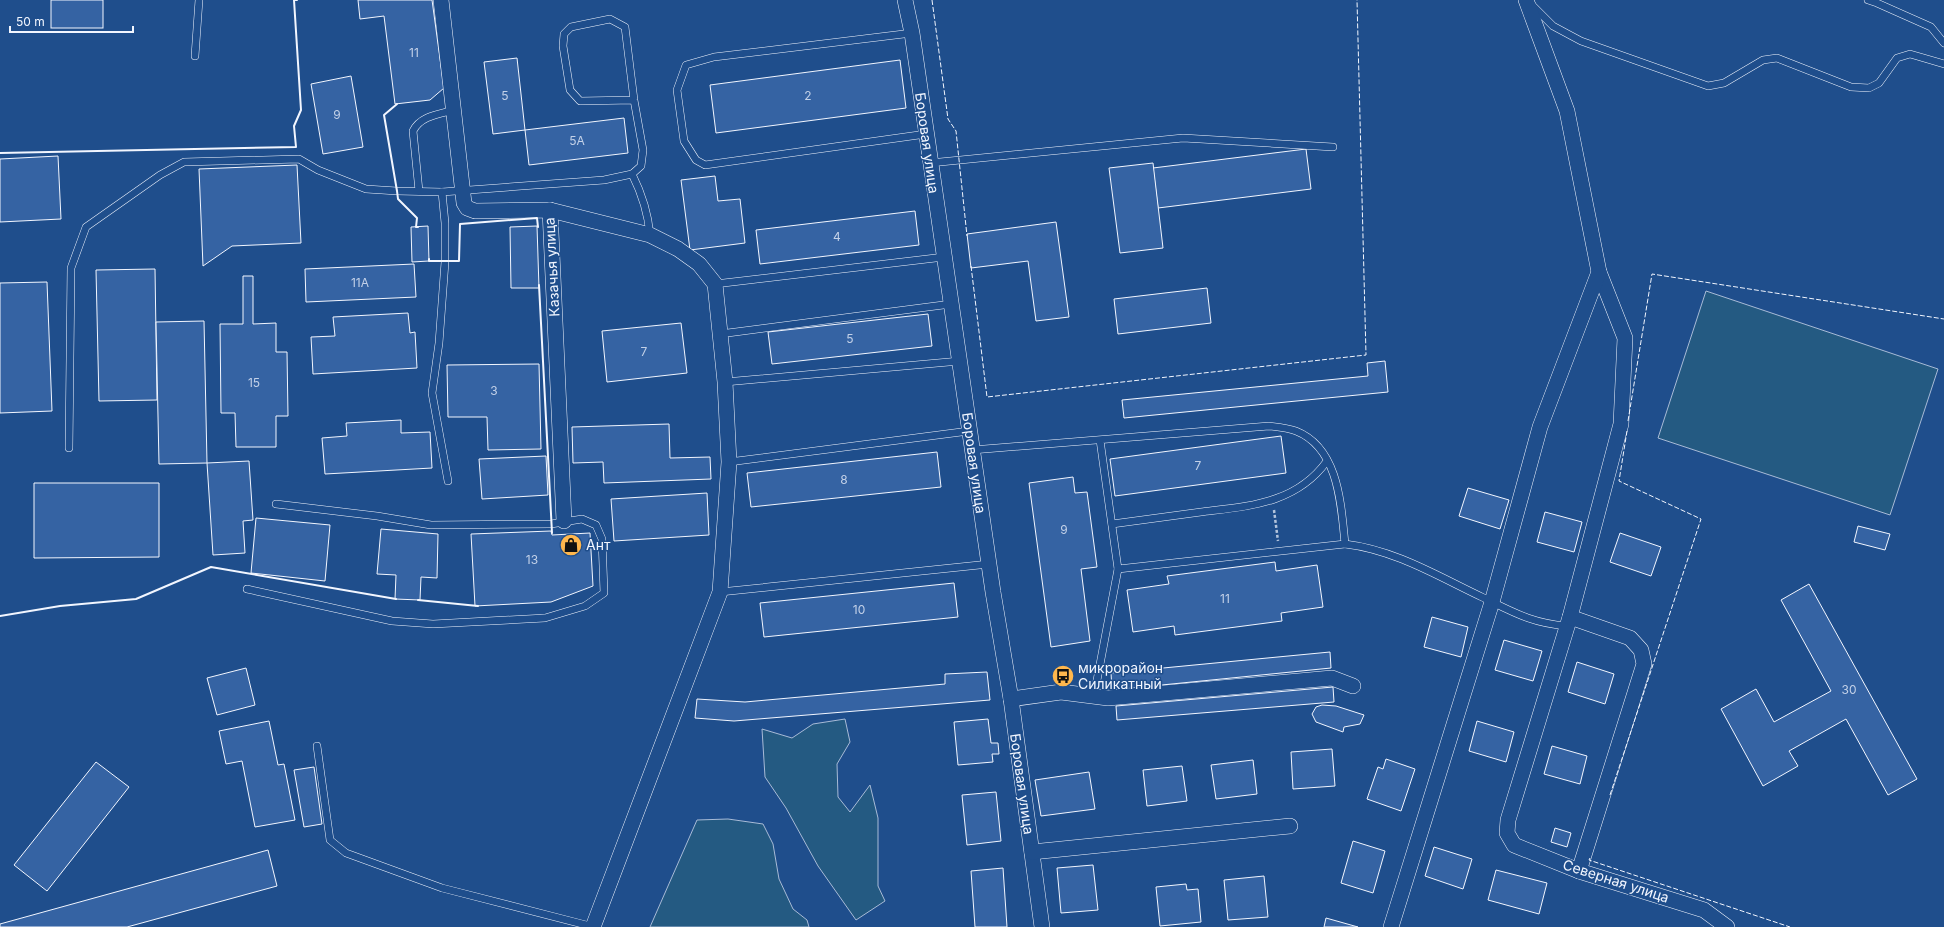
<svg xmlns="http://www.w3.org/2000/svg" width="1944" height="927" font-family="Inter,sans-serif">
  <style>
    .green { fill: #245a82; stroke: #a8bbd7 }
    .building { fill: #3563a3; stroke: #f2f6ff }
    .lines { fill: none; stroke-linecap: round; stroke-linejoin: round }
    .lane-casing { stroke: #f2f6ff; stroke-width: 8 }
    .street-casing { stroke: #f2f6ff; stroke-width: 16 }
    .path { stroke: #b3c4dc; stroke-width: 2.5; stroke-dasharray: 3 2; stroke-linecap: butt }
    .lane { stroke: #1f4e8c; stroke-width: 7 }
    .street { stroke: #1f4e8c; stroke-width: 15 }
    .fence { stroke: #f2f6ff; stroke-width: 1; stroke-dasharray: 5 2; stroke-linecap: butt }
    .wall { stroke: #f2f6ff; stroke-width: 2 }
    .labels { text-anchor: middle; stroke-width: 3; stroke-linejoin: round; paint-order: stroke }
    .number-label { font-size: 12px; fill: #c3d1e8 }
    .street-label { font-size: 14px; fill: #f2f6ff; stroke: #1f4e8c }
    .poi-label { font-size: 14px; fill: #f2f6ff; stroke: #1f4e8c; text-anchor: start }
  </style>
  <rect width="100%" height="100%" fill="#1f4e8c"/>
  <!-- green -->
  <g class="green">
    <path d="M1706,291L1938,369L1890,515L1658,438Z"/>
    <path d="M845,719L850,742L837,764L838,797L850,812L870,785L878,818V886L885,901L856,920L818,866L786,808L765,777L762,729L792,738L813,724Z"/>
    <path d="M728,819L763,824L773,844L779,879L793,909L807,920L809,927H650L697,820Z"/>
  </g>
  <!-- building -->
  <g class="building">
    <rect x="51" y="0" width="52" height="28"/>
    <path d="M358,0H432L444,88L430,100L395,104L384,16L360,19Z"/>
    <path d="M517,58L525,130L493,134L484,62Z"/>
    <path d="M900,60L906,108L716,133L710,85Z"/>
    <path d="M351,76L363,147L323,154L311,84Z"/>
    <path d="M624,118L628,153L529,165L525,130Z"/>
    <path d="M1306,149L1311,189L1158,208L1153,168Z"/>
    <path d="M58,156L61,219L0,222V159Z"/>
    <path d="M1153,163L1163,248L1120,253L1109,168Z"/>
    <path d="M297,165L301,243L232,246L203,266L199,169Z"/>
    <path d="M715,176L718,201L740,199L745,243L690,250L681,180Z"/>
    <path d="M915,211L919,245L760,264L756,230Z"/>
    <path d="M1056,222L1069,317L1036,321L1028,261L971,268L967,234Z"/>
    <path d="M428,226L429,261L412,262L411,227Z"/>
    <path d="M537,226L539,288H511L510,227Z"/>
    <path d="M414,264L416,297L306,302L305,269Z"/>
    <path d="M155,269L157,400L99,401L96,270Z"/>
    <path d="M243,276H253V324L276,323V352H287L288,416H276V447H236L235,413H221L220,324H243Z"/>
    <path d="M47,282L52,411L0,413V283Z"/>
    <path d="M1207,288L1211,323L1118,334L1114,299Z"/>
    <path d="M408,313L410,333L415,332L417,368L313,374L311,337L335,336L333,317Z"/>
    <path d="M928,314L932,346L772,364L768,332Z"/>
    <path d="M204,321L207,463L159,464L156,322Z"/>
    <path d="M681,323L687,373L607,382L602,331Z"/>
    <path d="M1385,361L1388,392L1124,418L1122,400L1368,376L1367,363Z"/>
    <path d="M539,364L541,449L488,450L487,417H448L447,365Z"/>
    <path d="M401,420V433L430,432L432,468L325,474L322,438L347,436L346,423Z"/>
    <path d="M669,424L670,458L710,457L711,479L604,483L603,462L573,463L572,427Z"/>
    <path d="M1281,436L1286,473L1115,496L1110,459Z"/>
    <path d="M937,452L941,487L751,507L747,473Z"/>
    <path d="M546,456L548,495L482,499L479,459Z"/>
    <path d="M249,461L253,520L243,521L245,553L213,555L207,463Z"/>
    <path d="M1073,477L1075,493L1087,492L1097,567L1081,569L1090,641L1051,647L1029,483Z"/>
    <path d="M34,483H159V557L34,558Z"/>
    <path d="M1468,488L1509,500L1500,529L1459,516Z"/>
    <path d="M707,493L709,535L614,541L611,499Z"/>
    <path d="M1545,512L1582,522L1574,552L1537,542Z"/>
    <path d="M256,518L330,525L325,581L251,573Z"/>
    <path d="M1858,526L1890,534L1885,550L1854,542Z"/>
    <path d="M381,529L438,534L437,578L421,577L420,600L395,599L396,575L377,574Z"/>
    <path d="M551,531L552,535L590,533L593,586L551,602L475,606L471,534Z"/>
    <path d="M1620,533L1661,547L1651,576L1610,562Z"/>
    <path d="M1275,562L1276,571L1317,565L1323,607L1281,613L1282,621L1175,635L1174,626L1133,632L1127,590L1169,584L1167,576Z"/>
    <path d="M954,583L958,617L764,637L760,603Z"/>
    <path d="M1809,584L1917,779L1888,795L1846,719L1789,751L1798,766L1763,786L1721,709L1756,689L1774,722L1831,691L1781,600Z"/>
    <path d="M1432,617L1468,627L1461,657L1424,647Z"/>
    <path d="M1504,640L1542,651L1533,681L1495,670Z"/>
    <path d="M1330,652L1331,668L1112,690L1111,673Z"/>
    <path d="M1577,662L1614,674L1605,704L1568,692Z"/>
    <path d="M246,668L255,705L217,715L207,678Z"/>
    <path d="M987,672L990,700L734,721L695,718L697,699L745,702L945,684V674Z"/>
    <path d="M1333,687L1334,702L1117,720L1116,706Z"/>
    <path d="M1322,705L1336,706L1364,715L1360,724L1344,727L1343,732L1316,722L1312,714L1316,707Z"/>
    <path d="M988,719L991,743H998L999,754H992L993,762L958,765L954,722Z"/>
    <path d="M269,721L278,765L284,764L295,820L255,827L242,761L226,764L219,731Z"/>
    <path d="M1477,721L1514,732L1506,762L1469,751Z"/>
    <path d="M1552,746L1587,756L1580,784L1544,774Z"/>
    <path d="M1332,749L1335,786L1293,789L1291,752Z"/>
    <path d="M1386,759L1415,769L1401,811L1367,799L1378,767L1383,769Z"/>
    <path d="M1253,760L1257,794L1216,799L1211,765Z"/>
    <path d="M96,762L129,787L47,891L14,865Z"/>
    <path d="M1182,766L1187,801L1147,806L1143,770Z"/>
    <path d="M314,767L322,824L304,827L294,770Z"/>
    <path d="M1089,772L1095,809L1041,816L1035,780Z"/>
    <path d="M996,792L1001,841L967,845L962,795Z"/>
    <path d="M1555,828L1571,833L1567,847L1551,842Z"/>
    <path d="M1353,841L1385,851L1373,893L1341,883Z"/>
    <path d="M1434,847L1472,859L1463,889L1425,876Z"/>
    <path d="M268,850L277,886L127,927H0V924Z"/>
    <path d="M1093,865L1098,910L1061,913L1057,868Z"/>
    <path d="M1003,868L1007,927H975L971,871Z"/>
    <path d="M1496,870L1547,883L1539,914L1488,900Z"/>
    <path d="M1264,876L1268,917L1228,920L1224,880Z"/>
    <path d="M1186,884L1187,890L1198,889L1201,922L1160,926L1156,887Z"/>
    <path d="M1326,918L1358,927H1324Z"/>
  </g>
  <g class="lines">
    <!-- lane casing -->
    <g class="lane-casing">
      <g id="lane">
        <path d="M1868,0L1877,3L1931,27L1944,43"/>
        <path d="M1532,5L1553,26L1581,41L1708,86L1724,83L1763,60L1777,58L1851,87L1869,88L1879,83L1897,58L1910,54L1944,64"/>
        <path d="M912,33L714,57L686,65L677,90L684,141L696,160L705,165L926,134"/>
        <path d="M195,56L199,0"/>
        <path d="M930,163L1183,138L1333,147"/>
        <path d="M632,174C642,194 648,212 650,235"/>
        <path d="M419,191L413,131C420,116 439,114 454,110"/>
        <path d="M442,192L445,223V262L439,343L432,393L448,481"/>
        <path d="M715,284L944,257"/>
        <path d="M720,334L951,304"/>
        <path d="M725,382L960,361"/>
        <path d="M69,448L71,268L86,227L160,175L184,162L299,159L318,170L366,189L397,191L442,192L604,180L632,174L641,166L643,150L634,100L625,27L610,19L571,27L564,34L563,46L570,90L580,101L634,100"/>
        <path d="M972,450L1269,426C1277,427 1288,428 1296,431C1339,448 1341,505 1345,544L1118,569L1100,440"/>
        <path d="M729,462L969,431"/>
        <path d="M1112,524C1142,520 1171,516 1201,512C1249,506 1296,504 1327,461"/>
        <path d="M1345,544C1396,550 1439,577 1484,598C1515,613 1532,623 1567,626"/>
        <path d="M247,589L392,621L433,624L545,618L585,606L604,593L602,539L596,525L582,519L551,524L431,525L377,516L276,504"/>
        <path d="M720,592L989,564"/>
        <path d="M1094,696L1118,569"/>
        <path d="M317,746L330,840L346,853L442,888L594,927"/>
      </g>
    </g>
    <!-- street casing -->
    <g class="street-casing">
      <g id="street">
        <path d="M441,0L464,203L467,208L475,211L550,210L564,521"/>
        <path d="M905,0L912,33L993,592L1011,699L1042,927"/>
        <path d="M1526,0L1567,111L1599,272L1625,338L1621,424L1570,617L1508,820L1507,833L1514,845L1579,871L1704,910L1727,927"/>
        <path d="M550,210L650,235L678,249L699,264L715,284L725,382L729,462L720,592L593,927"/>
        <path d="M1570,617L1630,638L1641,650L1644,664L1579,871"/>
        <path d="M1011,699L1061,692L1108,698L1332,678L1353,686"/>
        <path d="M1032,852L1290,826"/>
        <path d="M1391,927L1492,602L1540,427L1599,272"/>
      </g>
    </g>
    <!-- path -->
    <path class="path" d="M1274,510L1278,541"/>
    <!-- lane -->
    <use href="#lane" class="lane"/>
    <!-- street -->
    <use href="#street" class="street"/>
    <!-- fence -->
    <g class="fence">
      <path d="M932,0L948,119L956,131L967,236"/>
      <path d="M971,266L987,397L1366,355L1357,0"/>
      <path d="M1628,421L1652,274L1944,319"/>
      <path d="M1610,795L1701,519L1619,481L1627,431"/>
      <path d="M1590,858L1589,860L1790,927"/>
    </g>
    <!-- wall -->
    <g class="wall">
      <path d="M397,104L384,115L397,191L398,199L417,218L416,227H418"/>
      <path d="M0,153L296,147L294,126L301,110L294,0H297"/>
      <path d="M429,259V261H459L460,224L537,218L538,227"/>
      <path d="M539,285L552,533"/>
      <path d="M418,600L478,606"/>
      <path d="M0,616L60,606L136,599L211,567L396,599"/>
    </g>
  </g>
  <!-- icons -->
  <defs>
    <g id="shop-disc" transform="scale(1.15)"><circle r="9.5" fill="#ffb74d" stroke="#1f4e8c"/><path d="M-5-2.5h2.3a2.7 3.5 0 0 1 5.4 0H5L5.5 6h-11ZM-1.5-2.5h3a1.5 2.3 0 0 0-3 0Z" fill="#111"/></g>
    <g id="bus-disc" transform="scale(1.15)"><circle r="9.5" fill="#ffb74d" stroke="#1f4e8c"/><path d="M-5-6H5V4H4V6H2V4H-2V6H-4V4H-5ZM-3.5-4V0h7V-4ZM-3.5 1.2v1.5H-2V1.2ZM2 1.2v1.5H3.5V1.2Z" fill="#111"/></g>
  </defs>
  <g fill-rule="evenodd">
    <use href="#shop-disc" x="571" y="545"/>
    <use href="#bus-disc" x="1063" y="676"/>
  </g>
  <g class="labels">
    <!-- number labels -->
    <g class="number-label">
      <text x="414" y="57">11</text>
      <text x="505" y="100">5</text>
      <text x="808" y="100">2</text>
      <text x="337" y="119">9</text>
      <text x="577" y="145">5А</text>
      <text x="837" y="241">4</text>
      <text x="360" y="287">11А</text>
      <text x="850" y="343">5</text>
      <text x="644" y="356">7</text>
      <text x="254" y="387">15</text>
      <text x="494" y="395">3</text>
      <text x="1198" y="470">7</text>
      <text x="844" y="484">8</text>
      <text x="1064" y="534">9</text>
      <text x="532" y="564">13</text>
      <text x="1225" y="603">11</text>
      <text x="859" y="614">10</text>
      <text x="1849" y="694">30</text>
    </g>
    <!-- street labels -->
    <g class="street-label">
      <text transform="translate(927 143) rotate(82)" y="5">Боровая улица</text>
      <text transform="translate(552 267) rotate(-93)" y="5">Казачья улица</text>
      <text transform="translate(974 463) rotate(82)" y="5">Боровая улица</text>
      <text transform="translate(1022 784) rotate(82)" y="5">Боровая улица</text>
      <text transform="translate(1616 881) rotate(18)" y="5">Северная улица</text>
    </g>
    <!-- poi labels -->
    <g class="poi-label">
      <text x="586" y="550">Ант</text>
      <text x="1078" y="673">микрорайон<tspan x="1078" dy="16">Силикатный</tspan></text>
    </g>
  </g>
  <!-- scale -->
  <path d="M10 26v6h123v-6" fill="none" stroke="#f2f6ff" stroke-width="2"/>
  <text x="16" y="26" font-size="12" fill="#f2f6ff" stroke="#1f4e8c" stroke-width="3" paint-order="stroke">50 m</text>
</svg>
